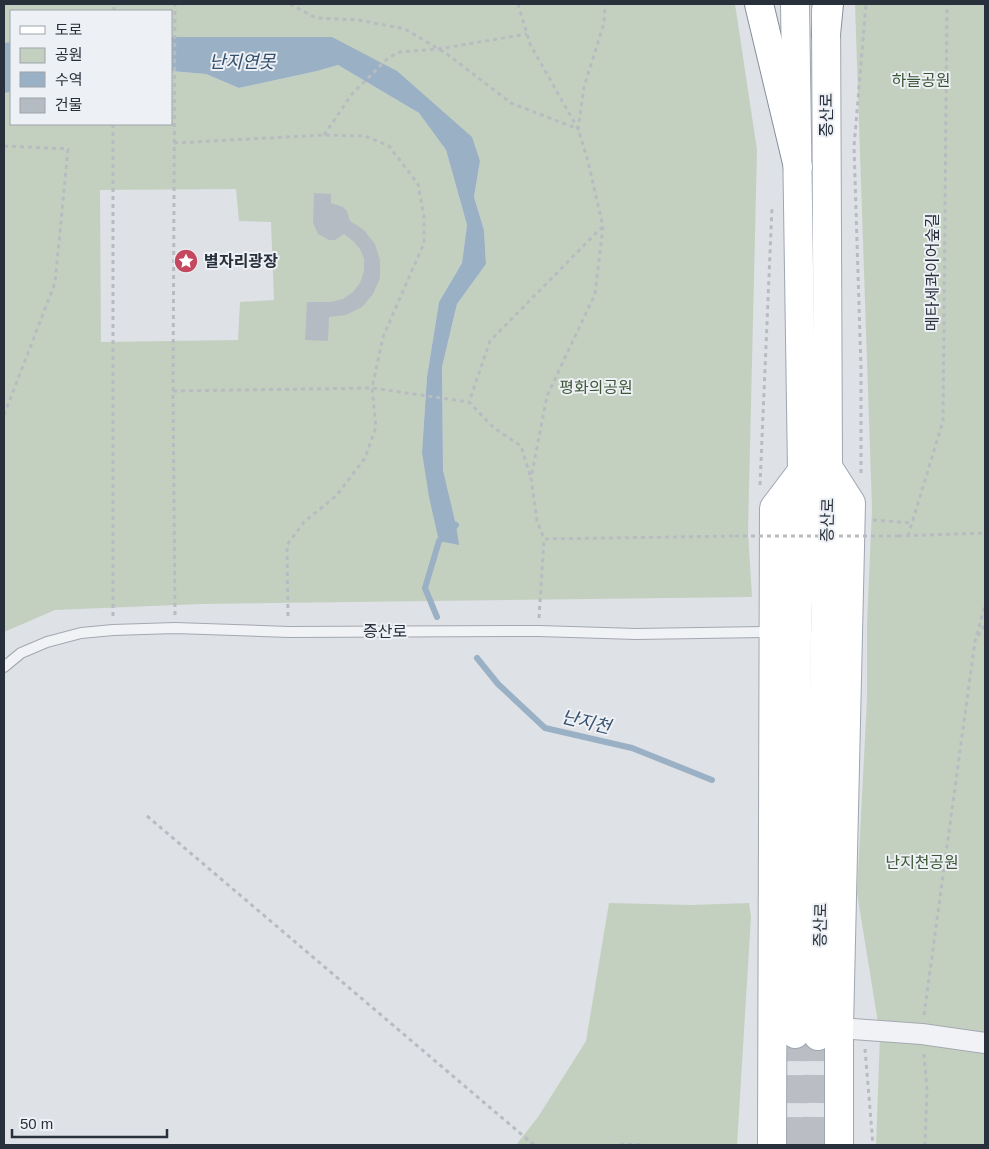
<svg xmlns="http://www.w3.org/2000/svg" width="989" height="1149" font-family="Arial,'Noto Sans KR',sans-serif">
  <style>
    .green { fill: #c4d0bf; fill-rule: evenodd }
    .water { fill: #9ab0c4 }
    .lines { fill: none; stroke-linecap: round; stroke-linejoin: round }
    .stream { stroke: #9ab0c4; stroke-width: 6 }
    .building { fill: #b5bbc3 }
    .primary-tunnel { stroke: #babec4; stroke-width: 28; stroke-dasharray: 28 14; stroke-linecap: butt }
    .service-casing { stroke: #a4a8b0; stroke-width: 12 }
    .minor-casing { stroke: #a4a8b0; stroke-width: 22 }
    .primary-casing { stroke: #9ea6b1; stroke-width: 30 }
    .trunk-casing { stroke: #868f9c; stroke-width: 30 }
    .path { stroke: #b8bcc1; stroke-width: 3; stroke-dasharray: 4 4; stroke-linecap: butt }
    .service { stroke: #f0f2f5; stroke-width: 10 }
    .minor { stroke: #f0f2f5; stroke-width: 20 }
    .primary { stroke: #fff; stroke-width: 28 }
    .trunk { stroke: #fff; stroke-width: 28 }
    .path-bridge { stroke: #b8bcc1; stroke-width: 3; stroke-dasharray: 4 4; stroke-linecap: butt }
    .labels { text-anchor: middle; stroke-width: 4; stroke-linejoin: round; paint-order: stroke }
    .park-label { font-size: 16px; fill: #3d5736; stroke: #edf0f4 }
    .street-label { font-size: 16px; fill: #28303c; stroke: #edf0f4 }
    .poi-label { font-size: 16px; font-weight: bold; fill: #28303c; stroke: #edf0f4; text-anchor: start }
    .water-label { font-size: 18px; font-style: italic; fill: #35506d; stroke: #edf0f4 }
  </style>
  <rect width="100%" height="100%" fill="#dee1e6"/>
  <!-- green -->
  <g class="green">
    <path d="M4,4H735L757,150L748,532L752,597L201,604L55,610L4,632V93L11,92V124H171V71L206,74L239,88L317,71L338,65L419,113L446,150L467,225L462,263L439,302L427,377L422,452L456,525L443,470L442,367L457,304L486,264L484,230L474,197L480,161L332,37H171V11H11V42L4,43ZM236,189L239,221L271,222L274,300L240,302L238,340L101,342L100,190Z"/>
    <path d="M855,4H985V1145H876L880,1035L857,893L867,699V623L872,509Z"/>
    <path d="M609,903L691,905L749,903L751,917L737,1145H516L538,1117L586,1041Z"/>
  </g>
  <!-- water -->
  <g class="water">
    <path d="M171,37H332L397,71L472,137L480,161L474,197L484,230L486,264L457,304L442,367L443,470L456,525L459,545L439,541L429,497L422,452L427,377L439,302L462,263L467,225L446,150L419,113L338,65L317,71L239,88L206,74L171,71Z"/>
    <path d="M11,42V92L4,93V43Z"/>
  </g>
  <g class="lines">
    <!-- stream -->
    <g class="stream">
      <path d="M437,617L425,588L439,541L456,525"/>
      <path d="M477,658L498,684L545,728L632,748L712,780"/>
    </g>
  </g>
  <!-- building -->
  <path class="building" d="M314,193L331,194V203L343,207L347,211L350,221L364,230L375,244L380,260V278L373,294L362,307L346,315L329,317L328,341L305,340L307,302H330L343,299L353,292L360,283L364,271V259L360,249L353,241L344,234L335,240H329L318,234L313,223Z"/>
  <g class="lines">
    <!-- primary-tunnel -->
    <g class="primary-tunnel">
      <path d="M794,1145L795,1034"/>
      <path d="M817,1145L818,1036"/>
    </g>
    <!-- service casing -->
    <g class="service-casing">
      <path id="service" d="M4,667L21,653L47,642L81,633L113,630L175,628L289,632L539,631L636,634L772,632"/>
    </g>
    <!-- minor casing -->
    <g class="minor-casing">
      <path id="minor" d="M839,1028L922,1034L985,1043"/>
    </g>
    <!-- primary casing -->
    <g class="primary-casing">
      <g id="primary">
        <path d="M795,4L802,471L797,632L795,1034"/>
        <path d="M828,467L851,503L839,1028V1145"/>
        <path d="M818,1036L828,467L826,10"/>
        <path d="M772,1145L774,508L802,471"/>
      </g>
    </g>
    <!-- trunk casing -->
    <g class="trunk-casing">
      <g id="trunk">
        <path d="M759,4L798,167"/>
        <path d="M826,34L829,4"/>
      </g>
    </g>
    <!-- path -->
    <g class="path">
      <path d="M290,4L316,18L359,20L405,29L447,54L511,103L578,129L584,87L604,23L605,4"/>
      <path d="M518,4L530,44L578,129L588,161L603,227L595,294L547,396L531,478L537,521L544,539L735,536"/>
      <path d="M114,11V4"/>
      <path d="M324,135L352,94L388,58L400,52L438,49L527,34"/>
      <path d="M174,143L324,135L365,136L389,146L418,184L424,217V243L383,337L372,388L376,427L365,458L337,495L304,522L287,545L288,619"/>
      <path d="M4,146L68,149L55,283L4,415"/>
      <path d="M173,391L372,388L469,402"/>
      <path d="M861,473V368L854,147L866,4"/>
      <path d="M530,475L521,446L494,428L469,402L490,341L602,227"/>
      <path d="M760,485L772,207"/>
      <path d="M873,520L912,523"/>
      <path d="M898,536L985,533"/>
      <path d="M908,536L943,421L947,4"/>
      <path d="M175,615L173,391L175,4"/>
      <path d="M113,616V124"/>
      <path d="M539,618L544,539"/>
      <path d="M978,636L985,624"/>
      <path d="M147,816L534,1145"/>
      <path d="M924,1015L975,641L985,605"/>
      <path d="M865,1049L873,1145"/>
      <path d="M924,1054L927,1089L925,1145"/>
      <path d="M620,1145L623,1144L646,1145"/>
    </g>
    <!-- service -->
    <use href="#service" class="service"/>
    <!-- minor -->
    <use href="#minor" class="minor"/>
    <!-- primary -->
    <use href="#primary" class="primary"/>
    <!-- trunk -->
    <use href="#trunk" class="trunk"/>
    <!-- path-bridge -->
    <path class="path-bridge" d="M735,536H898"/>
  </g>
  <!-- icons -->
  <defs>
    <g id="sight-disc" transform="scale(1.25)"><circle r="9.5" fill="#c44960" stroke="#edf0f4"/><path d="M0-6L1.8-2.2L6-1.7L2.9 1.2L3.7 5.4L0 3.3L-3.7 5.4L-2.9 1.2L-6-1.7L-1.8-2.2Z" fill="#fff"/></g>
  </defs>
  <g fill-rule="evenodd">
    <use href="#sight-disc" x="186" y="261"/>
  </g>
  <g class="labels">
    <!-- park labels -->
    <g class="park-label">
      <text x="921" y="86">하늘공원</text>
      <text x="596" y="393">평화의공원</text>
      <text x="922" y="868">난지천공원</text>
    </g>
    <!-- street labels -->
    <g class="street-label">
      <text transform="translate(826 115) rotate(-90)" y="6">증산로</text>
      <text transform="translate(932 272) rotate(-90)" y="6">메타세콰이어숲길</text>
      <text transform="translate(827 520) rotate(-89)" y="6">증산로</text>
      <text x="385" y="637">증산로</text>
      <text transform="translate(820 925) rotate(-89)" y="6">증산로</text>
    </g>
    <!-- poi labels -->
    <g class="poi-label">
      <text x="204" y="267">별자리광장</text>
    </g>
    <!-- water labels -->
    <g class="water-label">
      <text x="242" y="68">난지연못</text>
      <text transform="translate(586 722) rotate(13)" y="6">난지천</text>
    </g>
  </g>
  <!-- border -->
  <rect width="989" height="1149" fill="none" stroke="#28303c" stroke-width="10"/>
  <!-- legend -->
  <rect x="10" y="10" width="162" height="115" fill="#edf0f4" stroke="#9ea3aa"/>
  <rect x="20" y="26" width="25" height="8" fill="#ffffff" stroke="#9ea3aa"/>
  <text x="55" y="35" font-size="15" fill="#28303c">도로</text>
  <rect x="20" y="48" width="25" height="15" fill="#c4d0bf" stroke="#9ea3aa"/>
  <text x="55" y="60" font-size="15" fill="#28303c">공원</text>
  <rect x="20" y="72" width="25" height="15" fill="#9ab0c4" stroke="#9ea3aa"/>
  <text x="55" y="85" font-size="15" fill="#28303c">수역</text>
  <rect x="20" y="98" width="25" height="15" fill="#b5bbc3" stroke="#9ea3aa"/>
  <text x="55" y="110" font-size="15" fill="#28303c">건물</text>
  <!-- scale -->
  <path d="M12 1129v8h155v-8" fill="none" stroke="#28303c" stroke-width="2.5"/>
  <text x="20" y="1129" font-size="15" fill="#28303c" stroke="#edf0f4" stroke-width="4" paint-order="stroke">50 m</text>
</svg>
